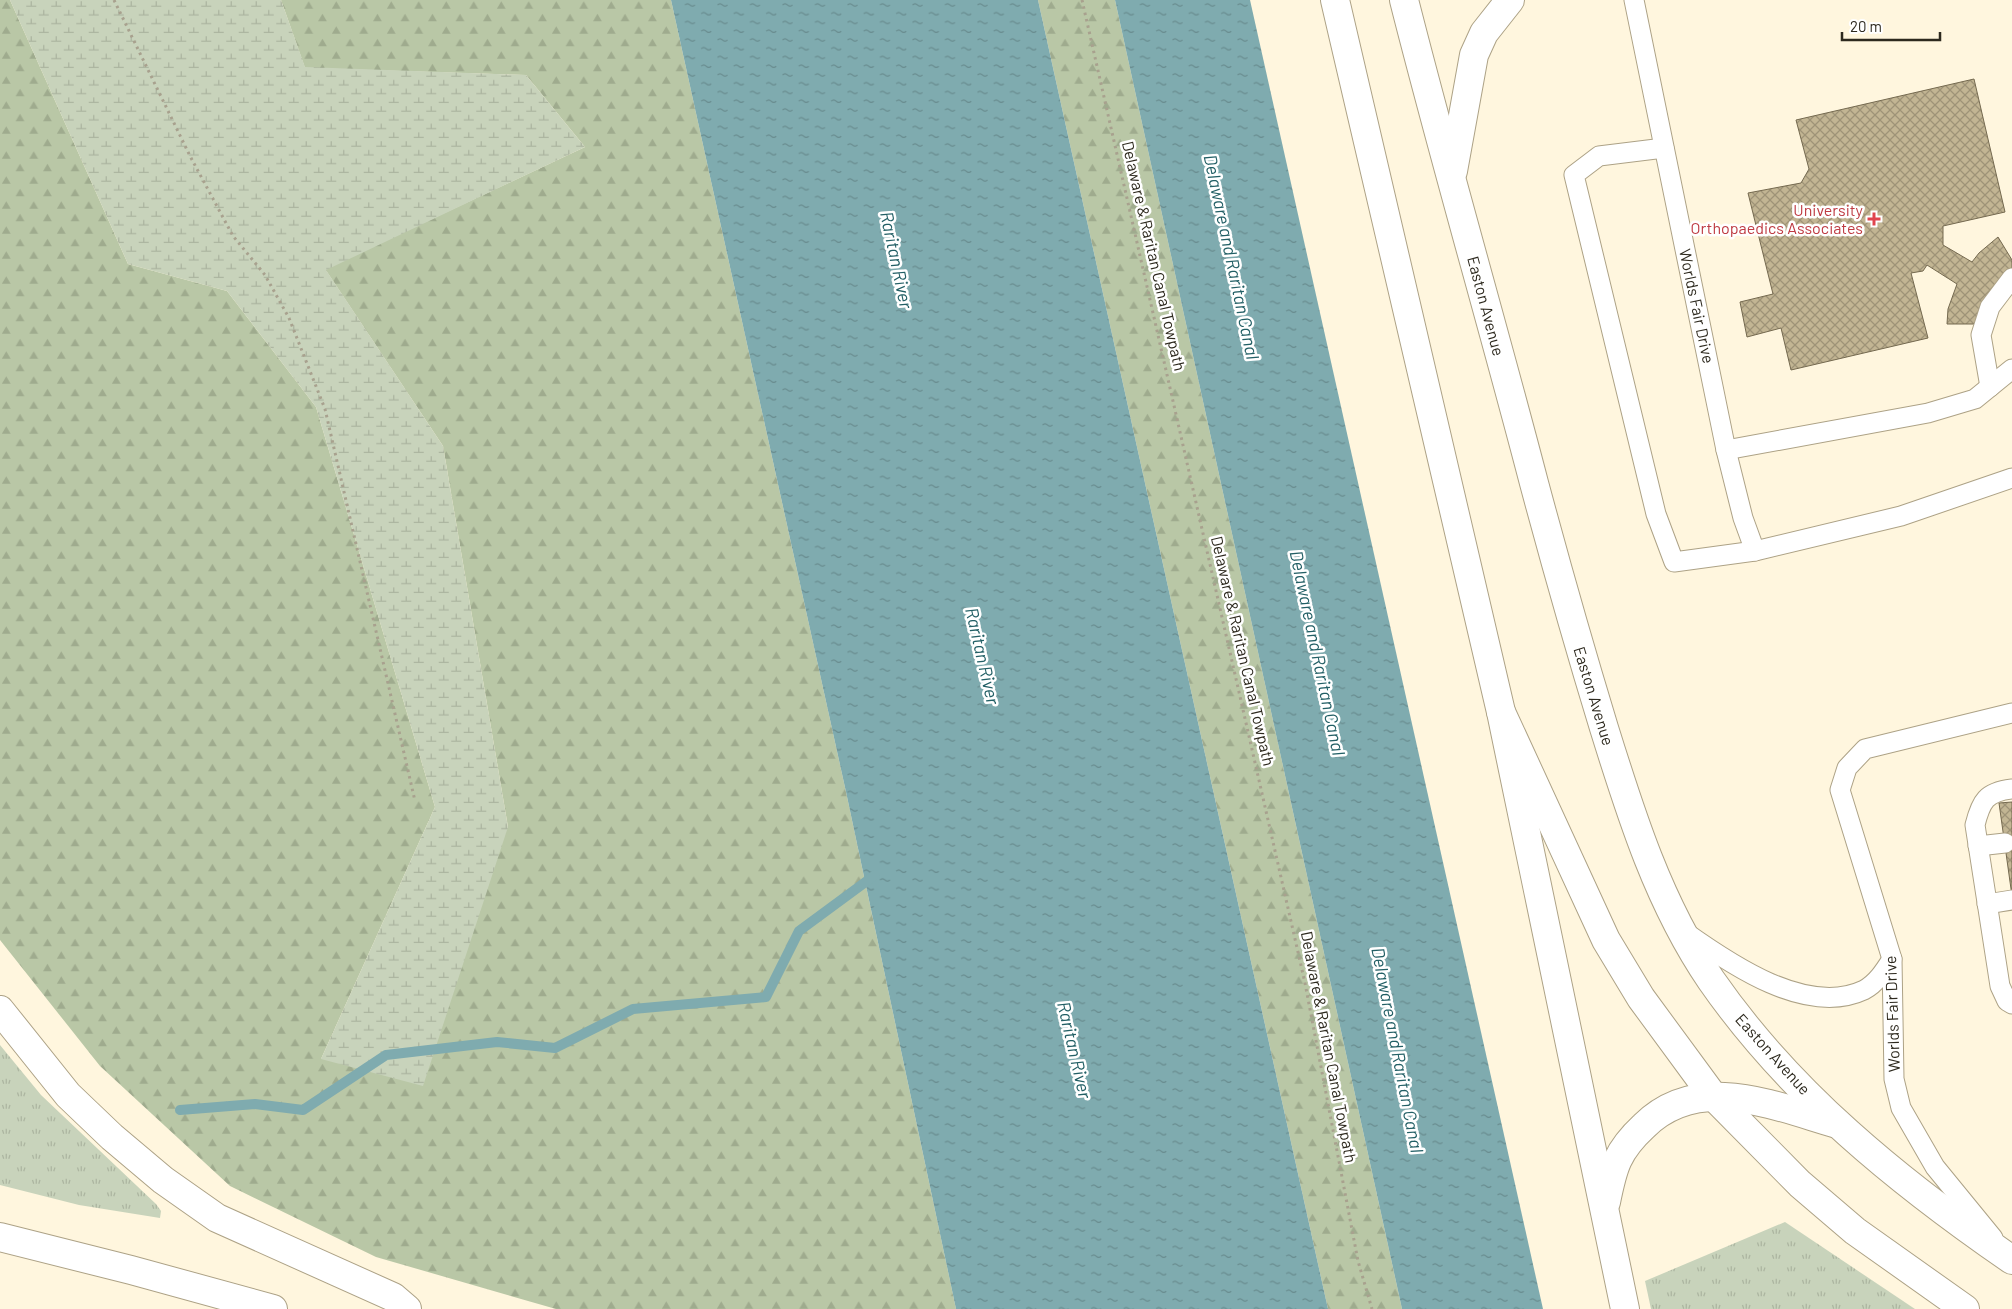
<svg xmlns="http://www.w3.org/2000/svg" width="2012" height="1309" font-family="Barlow,sans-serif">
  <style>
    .grass { fill: url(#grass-tufts) }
    .forest { fill: url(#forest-firs) }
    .wetland { fill: url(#wetland-marsh) }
    .water { fill: url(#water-ripples) }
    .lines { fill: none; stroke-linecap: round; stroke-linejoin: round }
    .stream { stroke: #7fabaf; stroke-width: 10 }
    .building { fill: url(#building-cross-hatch); stroke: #74694f }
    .lane-casing { stroke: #ada286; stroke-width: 21 }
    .primary-casing { stroke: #ada286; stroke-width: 30 }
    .highway-casing { stroke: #ada286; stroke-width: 30 }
    .path { stroke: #a8a18e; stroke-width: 3; stroke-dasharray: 2.5 4; stroke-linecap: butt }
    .lane { stroke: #fff; stroke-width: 19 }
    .primary { stroke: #fff; stroke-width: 28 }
    .highway { stroke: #fff; stroke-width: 28 }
    .health-dot { fill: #e0444e; stroke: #fff; stroke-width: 2 }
    .labels { text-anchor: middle; stroke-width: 5; stroke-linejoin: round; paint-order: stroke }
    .health-label { font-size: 16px; fill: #be3a42; stroke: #fff; text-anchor: end }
    .street-label { font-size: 16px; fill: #2d291e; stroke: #fff }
    .water-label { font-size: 18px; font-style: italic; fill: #225f65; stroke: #fff }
  </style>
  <defs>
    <pattern id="grass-tufts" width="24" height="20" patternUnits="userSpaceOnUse" patternTransform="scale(1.25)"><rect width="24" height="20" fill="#c8d3bb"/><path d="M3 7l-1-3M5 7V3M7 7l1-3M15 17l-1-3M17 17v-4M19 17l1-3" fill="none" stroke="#acb5a0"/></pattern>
    <pattern id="forest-firs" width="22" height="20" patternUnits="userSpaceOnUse" patternTransform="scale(1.25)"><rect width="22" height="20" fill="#b9c7a6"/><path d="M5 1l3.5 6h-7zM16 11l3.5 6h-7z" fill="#9fab8e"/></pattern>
    <pattern id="wetland-marsh" width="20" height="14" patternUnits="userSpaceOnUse" patternTransform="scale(1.25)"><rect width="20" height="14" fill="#c8d3bb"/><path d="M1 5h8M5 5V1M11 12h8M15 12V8" fill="none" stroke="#acb5a0"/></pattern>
    <pattern id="water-ripples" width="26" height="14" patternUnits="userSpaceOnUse" patternTransform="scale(1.25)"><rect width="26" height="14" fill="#7fabaf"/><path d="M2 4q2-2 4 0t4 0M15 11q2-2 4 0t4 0" fill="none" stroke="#688b8e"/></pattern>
    <pattern id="building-cross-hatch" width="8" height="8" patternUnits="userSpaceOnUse" patternTransform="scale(1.25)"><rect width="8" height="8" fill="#c2b593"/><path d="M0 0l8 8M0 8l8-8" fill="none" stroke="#9e9377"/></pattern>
  </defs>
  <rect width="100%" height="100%" fill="#fff6de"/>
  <!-- grass -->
  <g class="grass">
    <path d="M0,1045L41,1095L156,1204L161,1211L160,1218L79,1205L0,1185Z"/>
    <path d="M1785,1222L1915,1309H1651L1645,1281Z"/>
  </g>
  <!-- forest -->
  <g class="forest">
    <path d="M0,0H10L128,264L227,291L316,407L435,807L321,1059L508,827L443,446L325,269L585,147L526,75L305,68L281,0H671L846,792L956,1309H556L376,1257L230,1186L100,1066L0,940Z"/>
    <path d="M1038,0H1115L1402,1309H1328Z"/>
  </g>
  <!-- wetland -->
  <path class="wetland" d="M10,0H281L305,67L526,75L585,147L326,270L443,446L508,827L423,1086L321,1059L435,807L316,407L227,291L128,264Z"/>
  <!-- water -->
  <g class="water">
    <path d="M671,0H1038L1328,1309H956L846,792Z"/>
    <path d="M1115,0H1250L1543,1309H1402Z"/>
  </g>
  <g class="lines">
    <!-- stream -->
    <path class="stream" d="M180,1110L255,1104L303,1110L386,1055L497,1042L555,1048L633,1009L766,997L799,931L875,875"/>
  </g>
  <!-- building -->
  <g class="building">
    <path d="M1974,79L2005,212L1943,226V245L1972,262L1979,253L1998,237L2012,260V269L1979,324H1947L1948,309L1957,284L1927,265L1923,271L1911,273L1928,338L1791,370L1781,328L1747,337L1740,302L1773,294L1748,193L1801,183L1809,169L1796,120Z"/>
    <path d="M2012,802V896L1999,803Z"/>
  </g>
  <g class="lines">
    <!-- lane casing -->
    <g class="lane-casing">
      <g id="lane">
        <path d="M1634,0L1726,450L1743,518L1755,551"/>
        <path d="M1664,148L1599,156L1574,175L1656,514L1674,562L1755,551L1901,516L2012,478"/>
        <path d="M1990,387L1981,335L1990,307L2012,278"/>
        <path d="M1726,450L1928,413L1975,399L2012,369"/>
        <path d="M2012,789C1986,792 1981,801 1975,825L2000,986L2007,1001L2012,1004"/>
        <path d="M1978,846L2005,843"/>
        <path d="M1987,904L2012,900"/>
        <path d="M1685,932C1730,964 1807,1017 1864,990C1877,983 1885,970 1892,959"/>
        <path d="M1993,1238L1935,1167L1901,1108L1894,1079L1892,959L1840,790L1847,768L1865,749L2012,713"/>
      </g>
    </g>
    <!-- primary casing -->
    <g class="primary-casing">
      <g id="primary">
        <path d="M1335,0L1501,712L1625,1309"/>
        <path d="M1404,0C1445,162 1492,322 1534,483C1556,565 1579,646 1604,728C1631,815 1659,904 1711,980C1790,1094 1899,1182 2012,1260"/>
        <path d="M1453,171L1474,55L1484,33L1510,0"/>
        <path d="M1606,1202C1613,1167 1617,1151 1644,1126C1698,1073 1772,1105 1834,1123"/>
      </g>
    </g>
    <!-- highway casing -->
    <g class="highway-casing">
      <g id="highway">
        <path d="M1501,712L1606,940L1641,998L1713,1096L1800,1184L1855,1231L1965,1309"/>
        <path d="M0,1010L68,1095L112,1137L163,1180L217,1218L393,1297L407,1309"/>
        <path d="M0,1237L131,1270L273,1309"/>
      </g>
    </g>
    <!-- path -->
    <g class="path">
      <path d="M114,0L190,156L233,236L265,275L289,318L325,409L415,801"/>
      <path d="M1082,0L1305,983L1358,1261L1372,1309"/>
    </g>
    <!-- lane -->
    <use href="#lane" class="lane"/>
    <!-- primary -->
    <use href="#primary" class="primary"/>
    <!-- highway -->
    <use href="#highway" class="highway"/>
  </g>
  <!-- markers -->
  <path class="health-dot" d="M1871.5 211.5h5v5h5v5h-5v5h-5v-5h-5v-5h5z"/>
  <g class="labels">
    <!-- health labels -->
    <g class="health-label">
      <text x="1863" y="216">University<tspan x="1863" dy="18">Orthopaedics Associates</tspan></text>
    </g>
    <!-- street labels -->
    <g class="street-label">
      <text transform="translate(1154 256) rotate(77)" y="6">Delaware &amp; Raritan Canal Towpath</text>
      <text transform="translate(1486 306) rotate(75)" y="6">Easton Avenue</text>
      <text transform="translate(1697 306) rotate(78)" y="6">Worlds Fair Drive</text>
      <text transform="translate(1243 651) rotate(77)" y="6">Delaware &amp; Raritan Canal Towpath</text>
      <text transform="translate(1594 696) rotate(73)" y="6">Easton Avenue</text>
      <text transform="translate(1892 1014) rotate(-92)" y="6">Worlds Fair Drive</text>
      <text transform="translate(1329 1047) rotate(79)" y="6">Delaware &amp; Raritan Canal Towpath</text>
      <text transform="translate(1773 1054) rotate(48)" y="6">Easton Avenue</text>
    </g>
    <!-- water labels -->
    <g class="water-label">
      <text transform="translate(1231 257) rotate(78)" y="6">Delaware and Raritan Canal</text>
      <text transform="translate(896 260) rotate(78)" y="6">Raritan River</text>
      <text transform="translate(1317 653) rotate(78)" y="6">Delaware and Raritan Canal</text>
      <text transform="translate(982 656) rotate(77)" y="6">Raritan River</text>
      <text transform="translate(1074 1050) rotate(77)" y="6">Raritan River</text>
      <text transform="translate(1397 1050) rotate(79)" y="6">Delaware and Raritan Canal</text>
    </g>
  </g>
  <!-- scale -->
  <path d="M1842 32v8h98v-8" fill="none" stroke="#2d291e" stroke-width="2.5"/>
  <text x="1850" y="32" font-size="15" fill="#2d291e" stroke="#ffffff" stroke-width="4" paint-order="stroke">20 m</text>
</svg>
